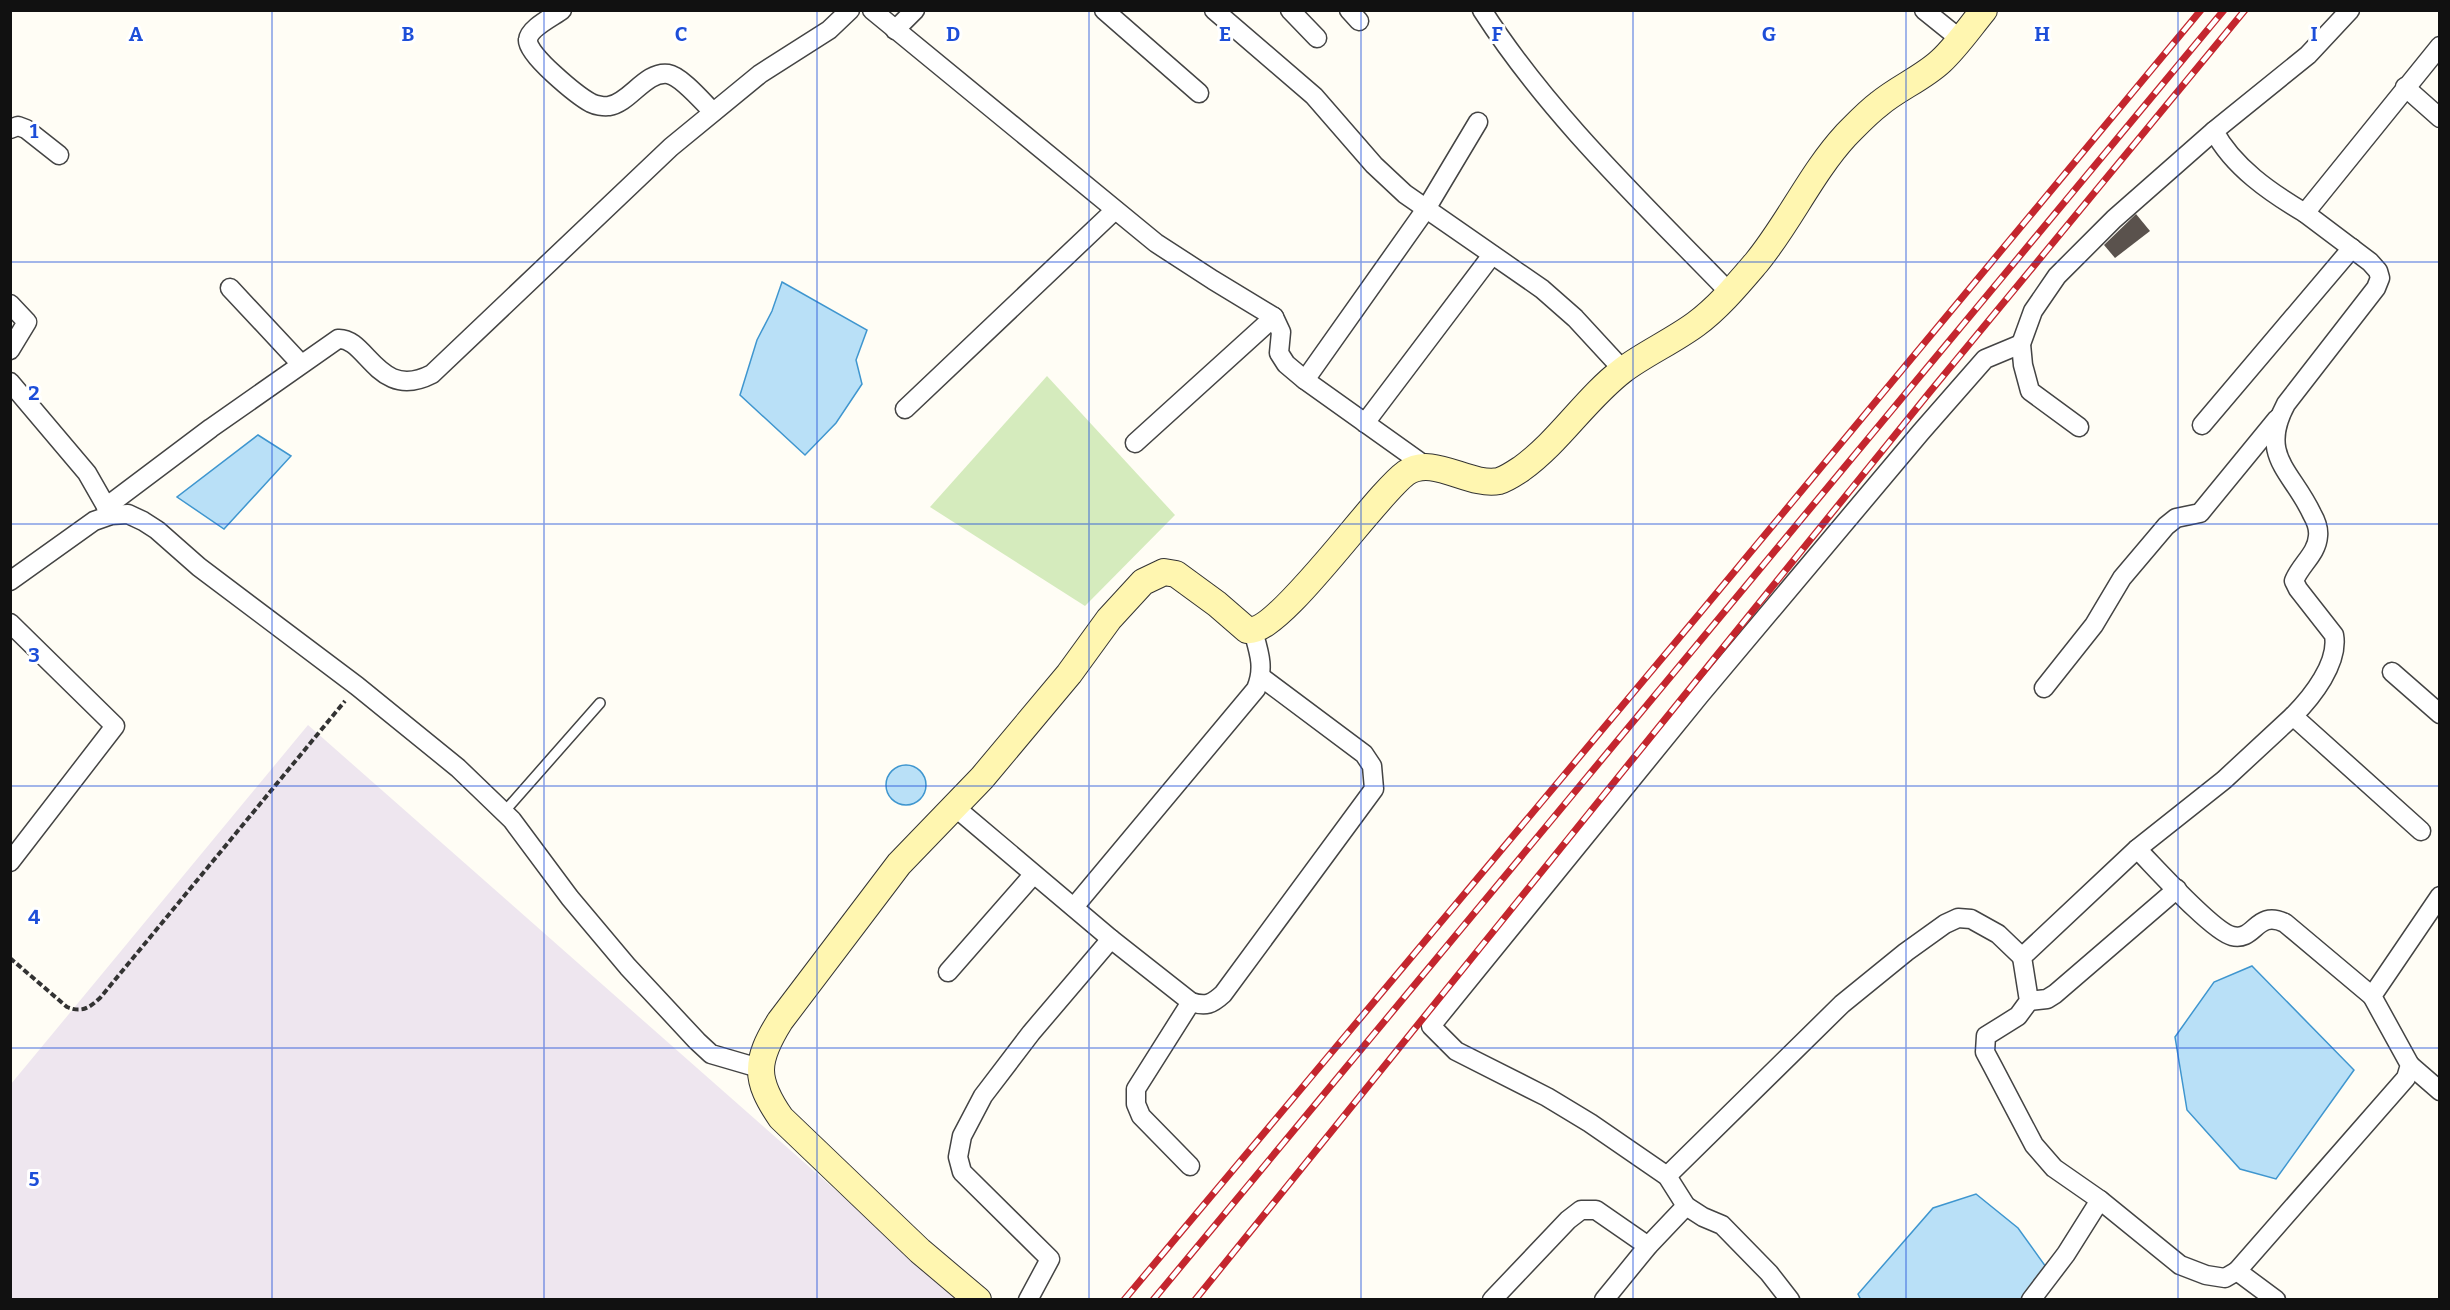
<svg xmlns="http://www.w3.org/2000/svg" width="2450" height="1310" font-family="Bitter,serif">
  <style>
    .industrial { fill: #eee6ef }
    .green { fill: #d5ebbd }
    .water { fill: #b9e0f7; stroke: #3f96cf; stroke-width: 1.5 }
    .building { fill: #5a524d }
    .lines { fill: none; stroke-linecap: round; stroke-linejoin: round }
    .lane-casing { stroke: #444; stroke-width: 12 }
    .street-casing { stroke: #444; stroke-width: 21 }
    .secondary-casing { stroke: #333; stroke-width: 28 }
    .path { stroke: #333; stroke-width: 4; stroke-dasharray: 6 3; stroke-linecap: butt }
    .lane { stroke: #fff; stroke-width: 9 }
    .street { stroke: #fff; stroke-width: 18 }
    .secondary { stroke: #fff6b0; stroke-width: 26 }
    .rail-casing { stroke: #c4262e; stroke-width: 7 }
    .rail { stroke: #fff; stroke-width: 4.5; stroke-dasharray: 14; stroke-linecap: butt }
    .grid { fill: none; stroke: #1d4ed8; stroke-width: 1.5; stroke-opacity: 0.55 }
    .grid-label { font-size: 20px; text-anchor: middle; font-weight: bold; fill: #1d4ed8; stroke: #fff; stroke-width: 6; stroke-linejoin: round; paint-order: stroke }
  </style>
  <rect width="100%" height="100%" fill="#fffdf5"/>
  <!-- industrial -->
  <path class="industrial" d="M308,725L959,1299L11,1300V1084Z"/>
  <!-- green -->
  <path class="green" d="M1047,376L1175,515L1085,606L930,507Z"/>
  <!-- water -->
  <g class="water">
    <path d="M782,282L867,330L856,360L862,384L836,423L805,455L740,395L757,340L772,311Z"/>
    <path d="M258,435L291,456L224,529L177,497Z"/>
    <circle cx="906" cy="785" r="20"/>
    <path d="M2252,966L2354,1070L2276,1179L2240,1169L2187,1110L2175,1037L2214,982Z"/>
    <path d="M1976,1194L2018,1228L2051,1274L2030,1299L1861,1300L1858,1294L1933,1208Z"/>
  </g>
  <!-- building -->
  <path class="building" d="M2136,214L2150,231L2115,258L2104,245Z"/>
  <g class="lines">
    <!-- lane casing -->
    <g class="lane-casing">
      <path id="lane" d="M504,812L600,703"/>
    </g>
    <!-- street casing -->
    <g class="street-casing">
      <g id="street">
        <path d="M562,10C553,17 529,28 528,40C526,54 578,96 591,103C595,105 604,107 609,106C630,103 645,71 668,74C681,76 703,102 713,112"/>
        <path d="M872,10L1156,243L1213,280L1274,317L1281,332L1279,353L1286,364L1305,380L1427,467"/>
        <path d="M1104,10L1199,93"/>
        <path d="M1214,10L1314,96L1374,165L1405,194L1542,289L1575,318L1623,370"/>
        <path d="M1290,10L1317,38"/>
        <path d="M1349,10L1359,21"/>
        <path d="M1482,10C1550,116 1643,203 1730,293"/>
        <path d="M1924,10L1960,39"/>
        <path d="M895,30L915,10"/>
        <path d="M2405,87L2440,118"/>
        <path d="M10,129L18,126L26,129L59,155"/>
        <path d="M2305,213C2271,193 2233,167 2214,131L2308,55L2350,10"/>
        <path d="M230,288L301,364"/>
        <path d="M10,304L27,322L10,350"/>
        <path d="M1305,380L1426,209L1478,122"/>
        <path d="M10,382L87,473L111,515"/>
        <path d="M905,409L1115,210"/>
        <path d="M1365,423L1492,255"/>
        <path d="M2202,425L2352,248"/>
        <path d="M2079,427L2030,391L2023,365L2021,344L2033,311L2057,276L2114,219L2214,131"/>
        <path d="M1135,443L1274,317"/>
        <path d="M106,507L211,428L338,339C367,337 378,402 432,374L671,147L760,74L829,30L850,10"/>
        <path d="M10,581L94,521L111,515L128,514L143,521L157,530L199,567L357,686L458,768L512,820L570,898L628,967L697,1041L711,1054L759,1068"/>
        <path d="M10,623L115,726L10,862"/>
        <path d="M2392,672L2440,714"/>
        <path d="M2044,688L2094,625L2122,578L2166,526L2176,518L2200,513L2277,419"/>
        <path d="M2293,716L2421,831"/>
        <path d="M956,808L1111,939L1191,1002C1206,1007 1212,1004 1223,994L1374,789L1372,766L1364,754L1261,677"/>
        <path d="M2137,849C2154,866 2212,931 2232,936C2255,942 2256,909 2285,923L2372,996"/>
        <path d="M1074,907L1256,689C1265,668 1259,652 1253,631"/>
        <path d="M948,972L1033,875"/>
        <path d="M2029,1001L2047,999L2055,994L2177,889"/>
        <path d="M2410,1065L2440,1091"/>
        <path d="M1190,1166L1141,1116L1136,1104V1089L1191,1002"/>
        <path d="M1667,1176L1842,1004L1906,952L1945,924L1958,918L1971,919L1998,934L2022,957"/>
        <path d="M2237,1271L2225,1278L2206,1275L2180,1265L2100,1200L2054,1168L2034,1145L1993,1067L1985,1052L1986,1036L2018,1016L2029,1001L2022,957L2137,849L2224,780L2293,716C2312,697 2339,663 2334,635L2298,589L2294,581C2300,565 2317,554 2318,536C2319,528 2316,521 2312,514C2292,471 2258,456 2286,404L2376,288L2380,278L2378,271L2370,262L2305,213L2440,46"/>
        <path d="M1028,1300L1050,1259L962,1172L958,1157L962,1136L983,1096L1031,1033L1111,939"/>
        <path d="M1492,1300L1568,1220L1581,1210H1596L1648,1246"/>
        <path d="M1604,1300L1648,1246L1686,1206"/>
        <path d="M1790,1300L1769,1273L1722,1225L1703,1217L1686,1206L1667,1176L1590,1123L1547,1097L1456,1051L1431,1026L1700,695L1921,432L1985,359L2021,344"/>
        <path d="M2031,1300L2066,1254L2100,1200"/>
        <path d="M2276,1300L2237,1271L2406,1078L2410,1065L2372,996L2440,896"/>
      </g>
    </g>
    <!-- secondary casing -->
    <g class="secondary-casing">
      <path id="secondary" d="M978,1300L920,1251L781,1118C754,1079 755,1061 780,1021L899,864L982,778L1069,674L1109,619L1143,582L1164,572L1176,574L1217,604L1247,630C1279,636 1374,496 1406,473C1433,454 1469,487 1499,481C1506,479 1515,473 1521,469C1560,441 1585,399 1623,370C1646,353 1673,341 1696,324C1718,308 1738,284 1756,263C1789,223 1811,173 1846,135C1856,125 1867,113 1879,104C1898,88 1923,78 1941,61C1957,46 1970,27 1984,10"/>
    </g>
    <!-- path -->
    <path class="path" d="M10,958L67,1007C82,1013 89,1008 100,998L345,701"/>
    <!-- lane -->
    <use href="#lane" class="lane"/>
    <!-- street -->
    <use href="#street" class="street"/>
    <!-- secondary -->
    <use href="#secondary" class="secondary"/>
    <!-- rail casing -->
    <g class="rail-casing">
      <g id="rail">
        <path d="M1124,1300L1700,613L2201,10"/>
        <path d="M1153,1300L2224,10"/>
        <path d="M1195,1300L1929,393L2245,10"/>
      </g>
    </g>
    <!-- rail -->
    <use href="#rail" class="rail"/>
  </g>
  <!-- grid -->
  <path class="grid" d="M272,10V1300M544,10V1300M817,10V1300M1089,10V1300M1361,10V1300M1633,10V1300M1906,10V1300M2178,10V1300M10,262H2440M10,524H2440M10,786H2440M10,1048H2440"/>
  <g class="grid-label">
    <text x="136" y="41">A</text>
    <text x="408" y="41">B</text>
    <text x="681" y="41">C</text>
    <text x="953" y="41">D</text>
    <text x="1225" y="41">E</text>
    <text x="1497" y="41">F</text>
    <text x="1769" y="41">G</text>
    <text x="2042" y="41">H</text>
    <text x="2314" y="41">I</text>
    <text x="34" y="138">1</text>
    <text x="34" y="400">2</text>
    <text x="34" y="662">3</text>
    <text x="34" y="924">4</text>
    <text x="34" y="1186">5</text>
  </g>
  <!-- border -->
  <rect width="2450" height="1310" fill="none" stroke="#111111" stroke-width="24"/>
</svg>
